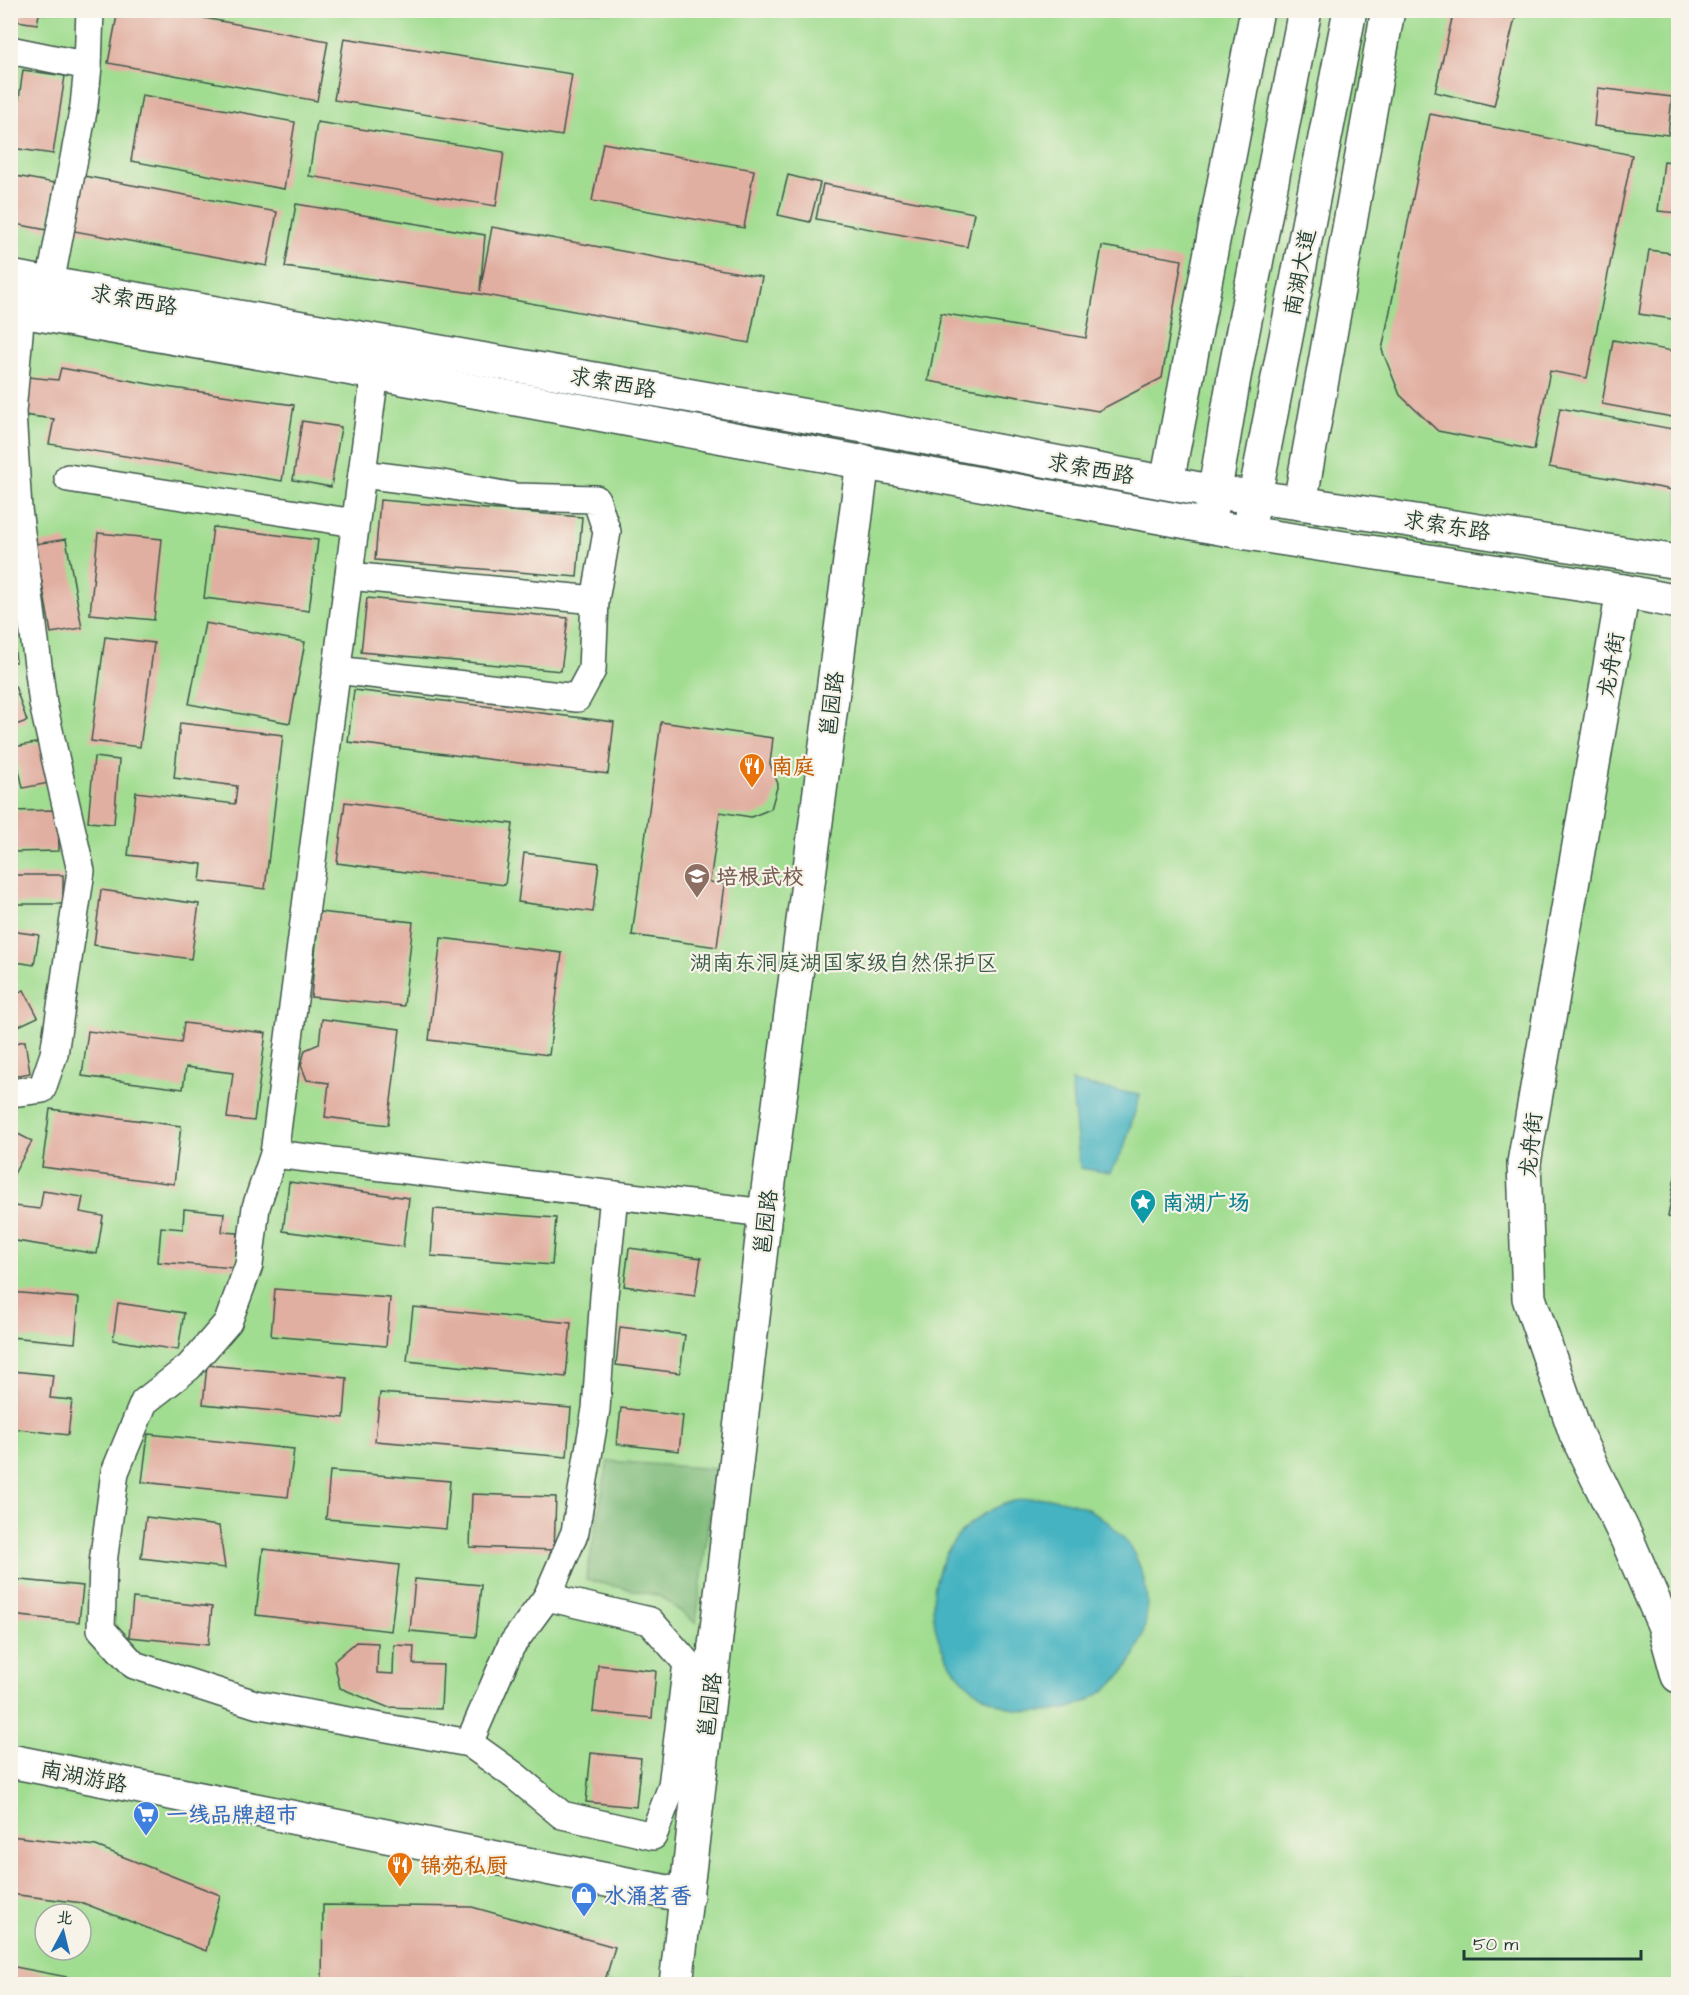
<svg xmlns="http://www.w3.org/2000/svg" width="1689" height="1995" font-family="'Architects Daughter','LXGW WenKai TC',sans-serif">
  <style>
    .green { fill: #a1dd91; stroke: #608d62; stroke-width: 1.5; fill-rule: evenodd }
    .forest { fill: #80bc7b; stroke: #507c58; stroke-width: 1.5 }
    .water { fill: #45b3c1; stroke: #32787a; stroke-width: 1.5 }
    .building { fill: #e1afa1 }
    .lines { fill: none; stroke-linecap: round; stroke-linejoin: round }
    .minor-casing { stroke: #3e5649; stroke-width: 30 }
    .tertiary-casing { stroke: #3e5649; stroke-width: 36 }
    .secondary-casing { stroke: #3e5649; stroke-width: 36 }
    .primary-casing { stroke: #3e5649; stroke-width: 36 }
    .minor { stroke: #fff; stroke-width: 27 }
    .tertiary { stroke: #fff; stroke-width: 33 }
    .secondary { stroke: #fff; stroke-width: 33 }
    .primary { stroke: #fff; stroke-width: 33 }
    .labels { text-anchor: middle; stroke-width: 4.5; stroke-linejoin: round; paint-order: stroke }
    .street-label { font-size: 22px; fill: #1f3d34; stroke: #f7f3e8 }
    .food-label { font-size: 22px; font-weight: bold; fill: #c56008; stroke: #f7f3e8; text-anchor: start }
    .education-label { font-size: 22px; font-weight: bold; fill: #785e54; stroke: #f7f3e8; text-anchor: start }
    .park-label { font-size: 22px; fill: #395d47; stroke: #f7f3e8 }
    .culture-label { font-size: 22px; font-weight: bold; fill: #0d838f; stroke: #f7f3e8; text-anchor: start }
    .shop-label { font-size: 22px; font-weight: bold; fill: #366cbe; stroke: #f7f3e8; text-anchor: start }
  </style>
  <rect width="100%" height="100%" fill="#f7f3e8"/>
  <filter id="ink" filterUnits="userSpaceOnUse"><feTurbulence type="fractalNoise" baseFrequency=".0167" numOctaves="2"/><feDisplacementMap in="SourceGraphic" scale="12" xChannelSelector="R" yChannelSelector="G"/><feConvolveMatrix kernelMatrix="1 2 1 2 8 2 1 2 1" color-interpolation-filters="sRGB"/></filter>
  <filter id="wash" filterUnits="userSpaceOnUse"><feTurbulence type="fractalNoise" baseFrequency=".008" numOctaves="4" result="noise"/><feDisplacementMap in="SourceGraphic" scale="24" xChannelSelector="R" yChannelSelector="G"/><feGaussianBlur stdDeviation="1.35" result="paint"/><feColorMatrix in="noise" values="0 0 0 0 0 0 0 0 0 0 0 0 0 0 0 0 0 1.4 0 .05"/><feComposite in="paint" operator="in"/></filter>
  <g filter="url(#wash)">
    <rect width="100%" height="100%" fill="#efe1c1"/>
    <!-- green -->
    <path class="green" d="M11,11H1678V1984H11ZM45,1914H81V1950H45Z"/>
    <!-- forest -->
    <path class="forest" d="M608,1461L715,1469L696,1623L660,1596L586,1580Z"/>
    <!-- water -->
    <g class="water">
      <path d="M1071,1082L1140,1095L1123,1151L1110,1173L1080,1168Z"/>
      <circle cx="1040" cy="1605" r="107"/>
    </g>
    <g id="blocks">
      <!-- building -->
      <g class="building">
        <path d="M10,10H40L37,24L10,20Z"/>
        <path d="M118,10H161L328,41L317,101L108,63Z"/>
        <path d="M404,10H459L458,18L404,12Z"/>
        <path d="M1454,10H1517L1494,106L1435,92Z"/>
        <path d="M344,38L572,74L562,136L334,100Z"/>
        <path d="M23,70L65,76L53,154L12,148Z"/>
        <path d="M1598,88L1672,97L1668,135L1594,126Z"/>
        <path d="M142,95L295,122L284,189L131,161Z"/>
        <path d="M1430,114L1632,155L1587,378L1550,371L1534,450L1438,431L1400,395L1382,350Z"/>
        <path d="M317,122L504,152L496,206L309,176Z"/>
        <path d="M603,143L754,170L744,228L592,201Z"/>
        <path d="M1664,161L1678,163V213L1658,211Z"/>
        <path d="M10,175L55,183L47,230L10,223Z"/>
        <path d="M788,175L820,183L810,222L778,215Z"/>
        <path d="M84,176L277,212L267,266L74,231Z"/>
        <path d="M823,184L974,213L967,247L816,219Z"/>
        <path d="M296,204L485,235L480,291L492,227L762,277L749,343L480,294L285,267Z"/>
        <path d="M1102,246L1182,260L1162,378L1098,411L928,381L941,313L1086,338Z"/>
        <path d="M1649,250L1678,254V320L1639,314Z"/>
        <path d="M1613,340L1678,352V418L1602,404Z"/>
        <path d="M61,368L166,387L294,405L282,481L49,444L54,419L23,415L28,377L58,380Z"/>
        <path d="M1560,408L1678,430V491L1549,467Z"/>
        <path d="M302,421L341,427L331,487L293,480Z"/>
        <path d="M380,500L582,517L577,577L375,560Z"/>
        <path d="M213,527L318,540L309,611L204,598Z"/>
        <path d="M98,533L162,539L154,620L90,614Z"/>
        <path d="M66,539L82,628L51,633L35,544Z"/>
        <path d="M367,598L568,618L561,671L361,652Z"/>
        <path d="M205,623L305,642L290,723L189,704Z"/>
        <path d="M10,625H12L16,662H10Z"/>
        <path d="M105,637L154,643L140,747L91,741Z"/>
        <path d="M15,686L27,721L10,727V688Z"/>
        <path d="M354,690L614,722L608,774L348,742Z"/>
        <path d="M661,722L773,738L770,764L778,784L771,809L751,817L720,812L710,882L725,884L717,947L632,935Z"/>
        <path d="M180,723L283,735L265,889L200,881L202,864L128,855L136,792L235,804L237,786L174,778Z"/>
        <path d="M40,742L49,783L23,788L14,747Z"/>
        <path d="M94,757L119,760L114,824L88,822Z"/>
        <path d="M345,802L513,824L505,885L337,863Z"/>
        <path d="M58,810L59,851L10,852V811Z"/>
        <path d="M524,853L599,863L593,912L518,902Z"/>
        <rect x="10" y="875" width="53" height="29"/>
        <path d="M101,890L199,904L191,959L94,945Z"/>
        <path d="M319,912L413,922L404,1006L311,997Z"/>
        <path d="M10,931L39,935L34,965L10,961Z"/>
        <path d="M441,938L562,953L549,1055L429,1040Z"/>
        <path d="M24,990L38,1017L10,1030V996Z"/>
        <path d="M322,1019L400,1029L388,1125L325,1117L329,1083L307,1080L301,1065L305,1050L319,1044Z"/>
        <path d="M184,1023L266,1033L254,1121L227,1118L233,1073L186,1067L183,1089L82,1076L88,1031L181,1043Z"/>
        <path d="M25,1041L30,1073L10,1077V1044Z"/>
        <path d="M50,1109L181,1126L174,1184L42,1167Z"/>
        <path d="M10,1130L32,1141L10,1181Z"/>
        <path d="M1677,1165L1678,1166V1219L1668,1217Z"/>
        <path d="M289,1182L409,1198L403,1247L283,1231Z"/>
        <path d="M43,1191L83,1197L80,1212L103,1216L97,1254L10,1240L14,1206L40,1209Z"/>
        <path d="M184,1209L224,1213L222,1232L238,1233L235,1268L158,1262L161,1227L183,1229Z"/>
        <path d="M434,1209L556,1218L552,1265L431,1256Z"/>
        <path d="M629,1248L701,1258L695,1296L624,1286Z"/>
        <path d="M275,1289L390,1298L386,1346L271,1336Z"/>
        <path d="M10,1292L79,1298L75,1343L10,1337Z"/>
        <path d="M118,1303L184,1313L178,1350L113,1340Z"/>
        <path d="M413,1307L571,1323L566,1377L407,1361Z"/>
        <path d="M620,1327L685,1335L680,1373L616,1365Z"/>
        <path d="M207,1365L347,1378L344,1418L203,1404Z"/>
        <path d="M12,1371L53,1375L50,1398L72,1400L68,1435L10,1428Z"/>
        <path d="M380,1393L571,1408L567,1457L375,1441Z"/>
        <path d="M621,1408L683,1416L679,1451L617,1444Z"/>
        <path d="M148,1434L294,1449L288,1497L142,1482Z"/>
        <path d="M330,1471L450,1481L446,1529L326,1519Z"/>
        <path d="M472,1494L556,1497L554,1550L470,1547Z"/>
        <path d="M146,1517L219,1526L225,1568L141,1558Z"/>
        <path d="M263,1549L399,1565L391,1631L256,1615Z"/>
        <path d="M10,1579L83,1586L79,1622L10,1615Z"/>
        <path d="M415,1579L481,1585L476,1637L410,1631Z"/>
        <path d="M133,1598L212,1607L208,1645L129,1637Z"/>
        <path d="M356,1642L378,1643L377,1673L393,1674L394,1645L414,1646L413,1664L443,1665L441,1709L387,1707L340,1688L334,1661Z"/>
        <path d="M598,1665L656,1671L652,1718L593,1712Z"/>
        <path d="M591,1753L641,1758L636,1807L586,1802Z"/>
        <path d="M10,1836L96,1846L220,1895L206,1951L83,1903L10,1894Z"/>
        <path d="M323,1905L472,1907L615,1947L604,1984H322Z"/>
        <path d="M10,1966L88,1981V1984H10Z"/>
      </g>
    </g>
  </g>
  <g filter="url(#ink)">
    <use href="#blocks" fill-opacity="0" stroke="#3e5649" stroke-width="1.5"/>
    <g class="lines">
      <!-- minor casing -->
      <g class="minor-casing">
        <g id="minor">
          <path d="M10,50L88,66L84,106L50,284"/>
          <path d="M88,66L90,10"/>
          <path d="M375,373L274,1154L765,1213"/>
          <path d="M68,478L355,523"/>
          <path d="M349,576L595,600"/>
          <path d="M336,670L577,698L592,670L595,600L607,532L596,499L515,497L442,484L362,474"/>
          <path d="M10,1093L42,1089L54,1054L81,871L43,704L18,509L12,412L21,311"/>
          <path d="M274,1154L256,1207L249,1265L228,1322L189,1367L144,1402L115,1472L103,1563L101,1629L134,1665L255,1704L469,1743L511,1646L547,1597L575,1532L596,1409L604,1296L614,1195"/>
          <path d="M469,1743L515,1776L562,1815L653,1836L672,1786L687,1663L650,1621L547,1597"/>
        </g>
      </g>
      <!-- tertiary casing -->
      <g class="tertiary-casing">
        <g id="tertiary">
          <path d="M1623,591L1524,1163L1529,1298L1576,1434L1627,1539L1664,1625L1678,1676"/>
          <path d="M10,1761L687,1896"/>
          <path d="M676,1984L765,1213L863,461"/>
        </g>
      </g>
      <!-- secondary casing -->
      <g class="secondary-casing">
        <g id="secondary">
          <path d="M1167,482L1257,10"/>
          <path d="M1300,503L1388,10"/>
        </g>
      </g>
      <!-- primary casing -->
      <g class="primary-casing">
        <g id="primary">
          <path d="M10,277L858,425L1215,492L1300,503L1678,562"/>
          <path d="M10,309L375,373L1247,533L1623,591L1678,602"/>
          <path d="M1211,513L1234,377L1305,10"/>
          <path d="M1251,516L1350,10"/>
        </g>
      </g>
      <!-- minor -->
      <use href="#minor" class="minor"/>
      <!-- tertiary -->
      <use href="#tertiary" class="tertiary"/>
      <!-- secondary -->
      <use href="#secondary" class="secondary"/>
      <!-- primary -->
      <use href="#primary" class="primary"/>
    </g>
  </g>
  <!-- icons -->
  <defs>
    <g id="restaurant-pin" transform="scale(1.35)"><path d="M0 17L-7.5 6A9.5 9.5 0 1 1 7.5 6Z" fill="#e8710a" stroke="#f7f3e8"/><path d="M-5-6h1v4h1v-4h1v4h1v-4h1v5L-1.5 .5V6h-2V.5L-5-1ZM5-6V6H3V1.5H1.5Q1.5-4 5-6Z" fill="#fff"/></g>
    <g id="school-pin" transform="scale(1.35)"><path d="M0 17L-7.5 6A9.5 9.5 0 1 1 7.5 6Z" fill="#8d6e63" stroke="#f7f3e8"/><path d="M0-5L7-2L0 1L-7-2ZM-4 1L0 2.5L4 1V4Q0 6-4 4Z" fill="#fff"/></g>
    <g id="sight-pin" transform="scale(1.35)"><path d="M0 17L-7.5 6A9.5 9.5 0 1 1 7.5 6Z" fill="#0f9aa8" stroke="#f7f3e8"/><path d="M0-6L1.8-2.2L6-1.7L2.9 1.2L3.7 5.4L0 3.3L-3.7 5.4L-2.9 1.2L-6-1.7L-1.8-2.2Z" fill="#fff"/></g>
    <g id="supermarket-pin" transform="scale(1.35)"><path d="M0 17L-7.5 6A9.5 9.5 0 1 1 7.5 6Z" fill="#3f7fe0" stroke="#f7f3e8"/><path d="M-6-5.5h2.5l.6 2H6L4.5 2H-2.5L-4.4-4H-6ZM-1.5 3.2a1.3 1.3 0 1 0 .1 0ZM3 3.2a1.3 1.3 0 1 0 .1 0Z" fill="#fff"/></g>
    <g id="shop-pin" transform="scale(1.35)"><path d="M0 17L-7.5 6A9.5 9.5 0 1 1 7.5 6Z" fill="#3f7fe0" stroke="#f7f3e8"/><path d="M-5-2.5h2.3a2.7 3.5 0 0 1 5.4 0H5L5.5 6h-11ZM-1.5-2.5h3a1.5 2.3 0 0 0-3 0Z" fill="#fff"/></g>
  </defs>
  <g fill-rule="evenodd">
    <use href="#restaurant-pin" x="752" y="766"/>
    <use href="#school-pin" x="697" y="876"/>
    <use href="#sight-pin" x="1143" y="1202"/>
    <use href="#supermarket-pin" x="146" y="1814"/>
    <use href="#restaurant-pin" x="400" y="1865"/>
    <use href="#shop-pin" x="584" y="1895"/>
  </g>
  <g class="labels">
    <!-- street labels -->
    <g class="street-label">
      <text transform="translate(1299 272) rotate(-79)" y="8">南湖大道</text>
      <text transform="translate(134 299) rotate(10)" y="8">求索西路</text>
      <text transform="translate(613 382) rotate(10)" y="8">求索西路</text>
      <text transform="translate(1091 468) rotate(10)" y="8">求索西路</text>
      <text transform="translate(1447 525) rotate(9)" y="8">求索东路</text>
      <text transform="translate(1610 665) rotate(-80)" y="8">龙舟街</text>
      <text transform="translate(831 704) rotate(-83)" y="8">邕园路</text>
      <text transform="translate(1530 1145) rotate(-84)" y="8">龙舟街</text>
      <text transform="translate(765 1222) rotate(-83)" y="8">邕园路</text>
      <text transform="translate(709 1705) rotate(-83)" y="8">邕园路</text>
      <text transform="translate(84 1776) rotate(11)" y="8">南湖游路</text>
    </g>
    <!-- food labels -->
    <g class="food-label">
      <text x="771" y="774">南庭</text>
      <text x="420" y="1873">锦苑私厨</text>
    </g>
    <!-- education labels -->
    <g class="education-label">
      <text x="716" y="884">培根武校</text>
    </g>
    <!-- park labels -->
    <g class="park-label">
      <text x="844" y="970">湖南东洞庭湖国家级自然保护区</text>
    </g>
    <!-- culture labels -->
    <g class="culture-label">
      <text x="1162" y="1210">南湖广场</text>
    </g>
    <!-- shop labels -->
    <g class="shop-label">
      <text x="166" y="1822">一线品牌超市</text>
      <text x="604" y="1903">水涌茗香</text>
    </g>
  </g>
  <!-- margin -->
  <rect width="1689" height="1995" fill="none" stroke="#f7f3e8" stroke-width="36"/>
  <!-- north arrow -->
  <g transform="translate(63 1932) rotate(7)"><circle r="28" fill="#f7f3e8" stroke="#a1aaa0" stroke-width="1.5"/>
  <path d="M0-4.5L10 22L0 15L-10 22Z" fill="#1f6fb2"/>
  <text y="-9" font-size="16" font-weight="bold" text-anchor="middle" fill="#1f3d34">北</text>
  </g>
  <!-- scale -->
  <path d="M1464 1950v9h177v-9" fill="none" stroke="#1f3d34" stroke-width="3"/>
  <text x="1473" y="1950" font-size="18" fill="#1f3d34" stroke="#f7f3e8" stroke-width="4.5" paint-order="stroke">50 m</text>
</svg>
